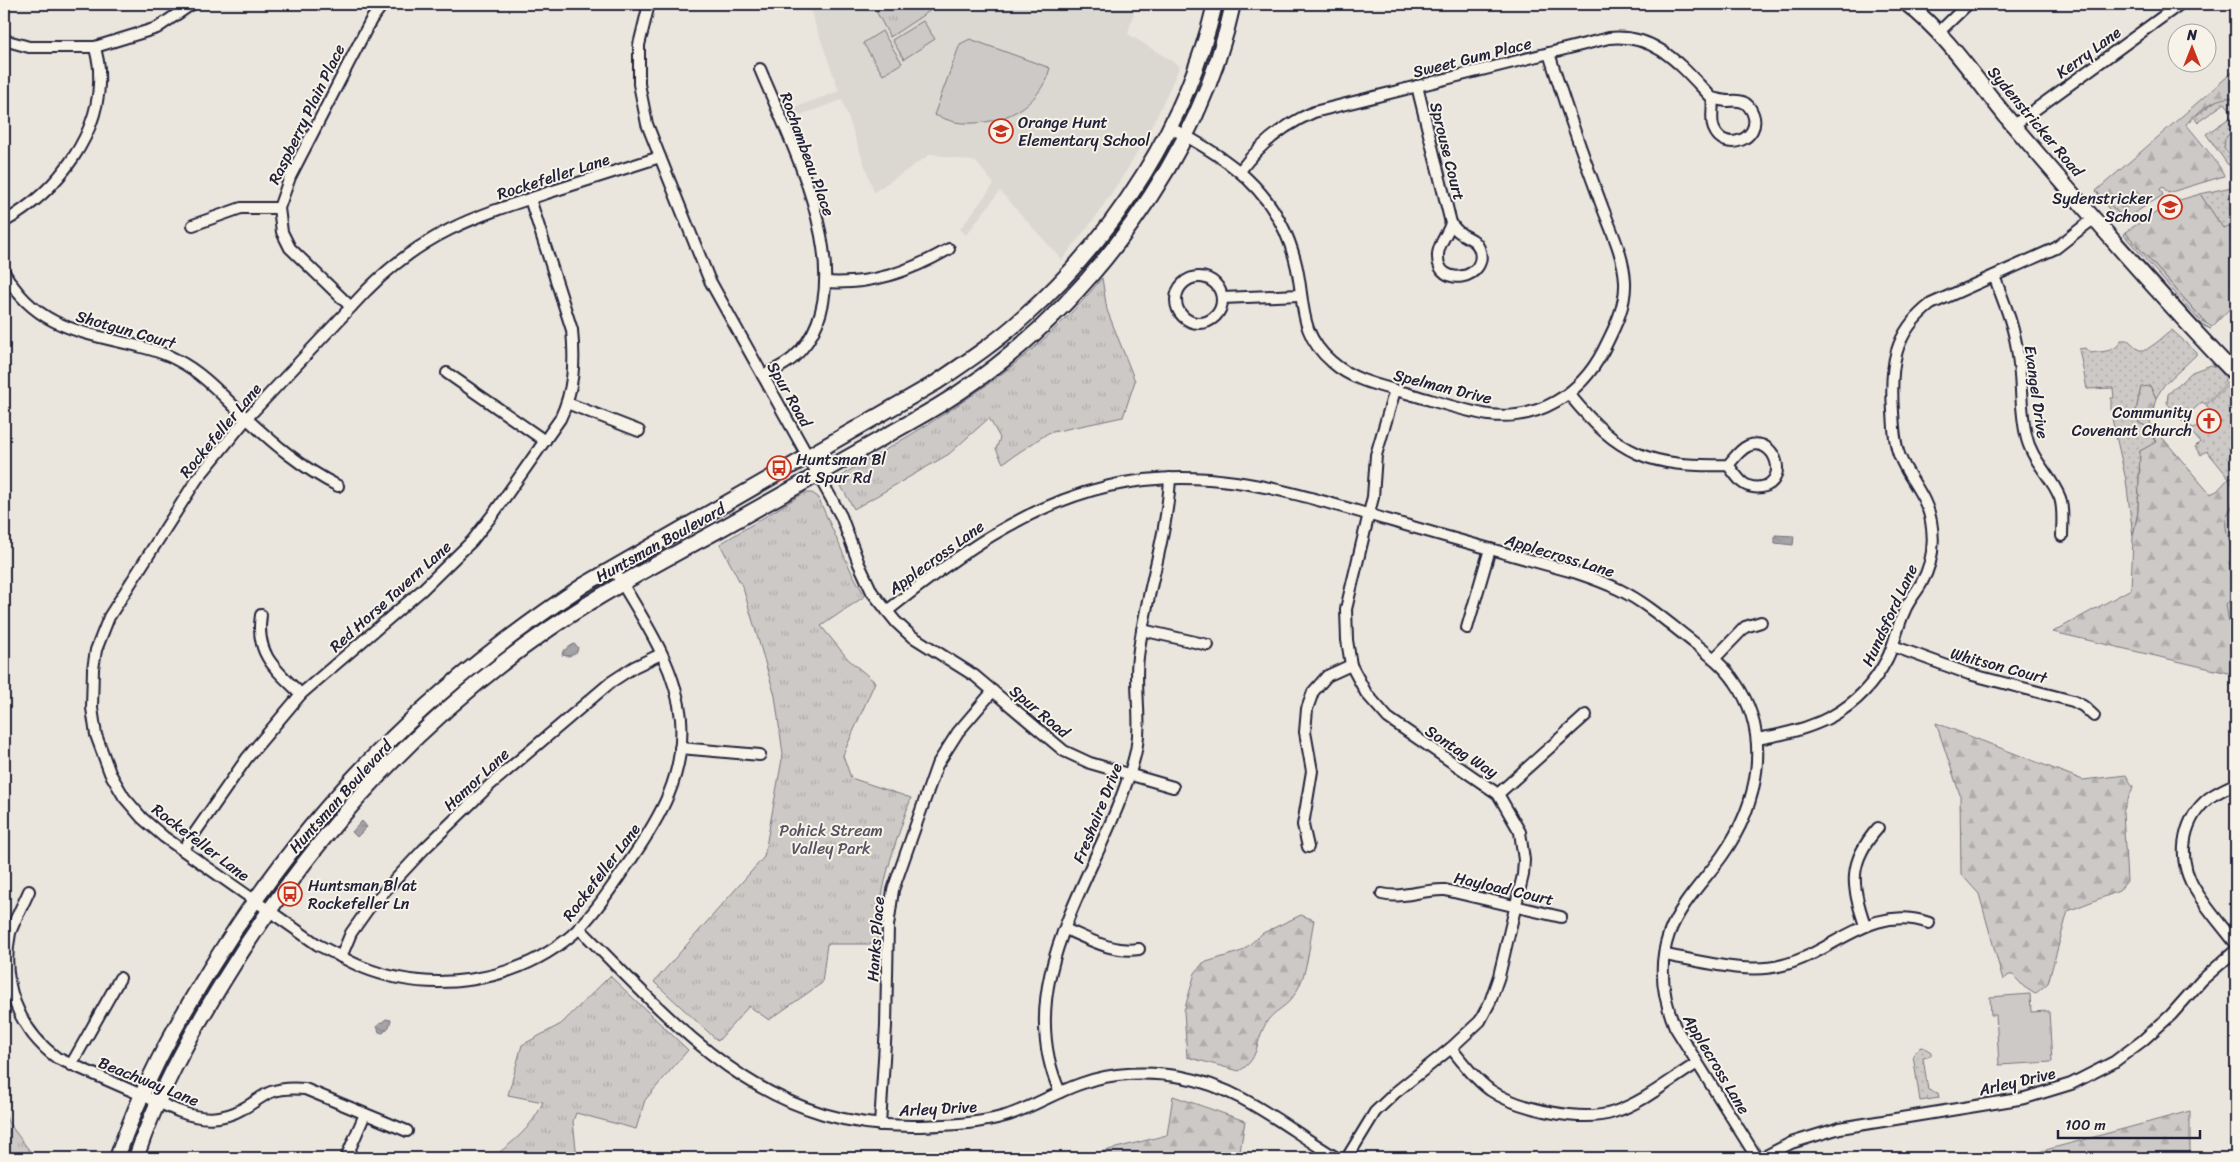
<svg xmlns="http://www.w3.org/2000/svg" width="2240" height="1162" font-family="Sriracha,sans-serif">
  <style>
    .built { fill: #dbd8d2 }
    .grass { fill: url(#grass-dots); stroke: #787680 }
    .forest { fill: url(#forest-firs); stroke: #787680 }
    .park { fill: url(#park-tufts); stroke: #787680 }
    .garden { fill: #cdc9c6; stroke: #787680 }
    .water { fill: url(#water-ripples); stroke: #716f7b }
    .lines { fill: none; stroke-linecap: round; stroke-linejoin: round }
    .street-casing { stroke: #22223b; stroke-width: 14 }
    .secondary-casing { stroke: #22223b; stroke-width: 18 }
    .street { stroke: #f7f3e8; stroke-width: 10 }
    .secondary { stroke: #f7f3e8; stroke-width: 14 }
    .labels { text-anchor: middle; stroke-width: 4; stroke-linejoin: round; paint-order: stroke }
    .street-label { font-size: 16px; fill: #22223b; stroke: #f7f3e8 }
    .poi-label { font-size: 16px; fill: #22223b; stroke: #f7f3e8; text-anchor: start }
    .park-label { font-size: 16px; fill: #555465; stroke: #f7f3e8 }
  </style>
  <defs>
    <pattern id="grass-dots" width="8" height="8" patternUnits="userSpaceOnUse" patternTransform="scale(1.25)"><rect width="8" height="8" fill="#cdc9c6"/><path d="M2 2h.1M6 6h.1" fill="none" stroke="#b0acab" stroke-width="1.8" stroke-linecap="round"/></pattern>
    <pattern id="forest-firs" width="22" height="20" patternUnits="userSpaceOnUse" patternTransform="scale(1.25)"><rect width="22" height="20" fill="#cdc9c6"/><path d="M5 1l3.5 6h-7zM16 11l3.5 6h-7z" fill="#b0acab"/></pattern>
    <pattern id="park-tufts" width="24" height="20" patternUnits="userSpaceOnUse" patternTransform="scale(1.25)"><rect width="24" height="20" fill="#cdc9c6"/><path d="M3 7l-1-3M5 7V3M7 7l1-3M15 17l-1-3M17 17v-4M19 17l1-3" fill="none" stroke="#b0acab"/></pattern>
    <pattern id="water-ripples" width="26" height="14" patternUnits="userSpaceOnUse" patternTransform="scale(1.25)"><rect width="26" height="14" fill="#a6a3a6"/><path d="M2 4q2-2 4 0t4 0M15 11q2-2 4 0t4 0" fill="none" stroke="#878488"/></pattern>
  </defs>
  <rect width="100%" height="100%" fill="#eae6de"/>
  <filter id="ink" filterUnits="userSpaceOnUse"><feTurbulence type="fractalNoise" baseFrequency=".02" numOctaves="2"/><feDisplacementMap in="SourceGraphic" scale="10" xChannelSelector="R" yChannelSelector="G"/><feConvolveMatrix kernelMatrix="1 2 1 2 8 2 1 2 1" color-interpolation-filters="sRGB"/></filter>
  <g filter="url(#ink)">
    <!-- built -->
    <path class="built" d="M808,4H1136L1128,34L1180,66L1156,118L1128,168L1097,215L1062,260L1000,191L966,235L960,229L994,184L976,162L931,154L874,192L842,100L792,118L788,110L839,91Z"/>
    <!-- grass -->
    <g class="grass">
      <path d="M2221,97L2236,98V127L2232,130L2230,155L2236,157V160L2228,165L2206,134L2234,115L2225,103L2198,122L2194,117Z"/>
      <path d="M2236,186V224L2223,229L2200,194Z"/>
      <path d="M2096,191L2125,219L2120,222L2116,219Z"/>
      <path d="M2125,232L2207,324L2198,319L2123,234Z"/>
      <path d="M2122,237L2197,321L2211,329L2194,322L2189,317L2124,242Z"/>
      <path d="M2172,330L2196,352V355L2164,385L2156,398L2150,386L2141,388L2136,411L2139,423L2148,427L2156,443L2140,451L2138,512L2133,536L2126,480L2111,414V398H2114L2113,388L2087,389L2079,349L2085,348L2090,353C2102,351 2116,353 2121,340H2128L2139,350H2146L2156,343Z"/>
      <path d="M2211,365L2217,367L2226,378L2224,380L2227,383L2205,404L2202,402L2184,418L2187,422L2185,424L2167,403L2168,394L2192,372Z"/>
      <path d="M2231,382L2236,387V476L2229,478L2207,451L2201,455L2195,447L2200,442L2188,428L2191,426L2193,428L2200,425L2208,434L2213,429L2216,431L2218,429L2216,427L2221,422L2206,405Z"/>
      <path d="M1923,1047L1931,1052V1056L1923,1058L1928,1090L1938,1093L1939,1098L1920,1101L1913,1055L1919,1048Z"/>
    </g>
    <!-- forest -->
    <g class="forest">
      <path d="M2236,69V98C2216,95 2201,110 2186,124C2194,134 2223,168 2224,176L2168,193L2163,187L2160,189L2163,195L2125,219L2096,191Z"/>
      <path d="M2236,127V157L2230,155L2224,148L2225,138Z"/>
      <path d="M2200,194L2223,228L2236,224V302L2212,327L2207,324L2125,232L2173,202Z"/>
      <path d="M2150,386L2156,398L2150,423L2210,494L2217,491L2229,478L2236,476V504C2218,517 2229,539 2236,556V559L2229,562L2236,586V596L2232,599L2236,672L2228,673L2053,632L2131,589L2133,536L2138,512L2140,451L2156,442L2148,427L2139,423L2136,411L2141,387Z"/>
      <path d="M1936,723L2083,780L2126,775L2133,787L2123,812L2127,881L2119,891L2068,911L2048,983L2035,994L2024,987L2013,975H2009L2003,980L1979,894L1961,874L1960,795Z"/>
      <path d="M1301,915L1314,920C1309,944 1308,978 1292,998C1284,1009 1271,1012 1265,1025C1255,1044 1259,1060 1239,1071L1187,1057L1184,1011L1195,973L1203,963L1242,951L1263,933Z"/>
      <path d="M1173,1096L1245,1121L1239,1158H1077L1167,1135Z"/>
      <path d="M2190,1111V1158H2028L2042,1151Z"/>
    </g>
    <!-- park -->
    <g class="park">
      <path d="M888,4H936L937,6L890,37L876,11Z"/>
      <path d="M1102,278L1107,310L1135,381L1123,417L1048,433L1003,463L996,449L1000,438L989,418L949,454L854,509L841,486L840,479L845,473C940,419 1033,364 1102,278Z"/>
      <path d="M804,493H812L818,497L851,571L865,596L821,626L848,659L875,682L843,755L851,778L911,798C893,850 879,887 877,944H827L822,983L769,1020L749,1006L718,1041L654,982L764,857L783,754L775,696L743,588L720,544Z"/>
      <path d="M610,976L688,1050L645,1100L636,1129L576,1113L573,1121L577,1158H492C513,1142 532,1128 543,1102L508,1095L522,1045L561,1024Z"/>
      <path d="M4,1111L8,1122L35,1158H4Z"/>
    </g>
    <!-- garden -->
    <g class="garden">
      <path d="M923,21L935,39L904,59L892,40Z"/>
      <path d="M882,31L902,63L883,75L863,43Z"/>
      <path d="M970,39L1050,68C1040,107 1002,125 964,123C954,123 943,118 934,115L960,44Z"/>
      <path d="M2236,504V556C2229,539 2217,518 2236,504Z"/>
      <path d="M2236,559V586L2229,562Z"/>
      <path d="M2236,596V655H2234L2226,604Z"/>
      <path d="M2030,994L2031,1012L2049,1011L2052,1062L1999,1065L1996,1015H1991L1990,997Z"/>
    </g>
    <!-- water -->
    <g class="water">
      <path d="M1775,535L1794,536L1793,545L1775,543Z"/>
      <path d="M574,644L578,647L577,652L569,656L562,655L563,651Z"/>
      <path d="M362,821L367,827L357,837L352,832Z"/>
      <path d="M386,1019L391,1020L389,1027L383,1033L379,1032L377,1026Z"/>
    </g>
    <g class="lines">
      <!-- street casing -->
      <g class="street-casing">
        <g id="street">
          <path d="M649,4L639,45V84L647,124L660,157L709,279L841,516L859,564L872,592L896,622L910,635L975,676L1064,751L1090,763L1173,787"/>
          <path d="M1939,32L1968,4"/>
          <path d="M4,40L29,47H95L157,28L192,4"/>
          <path d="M760,69C791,144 869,290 793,358C784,366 773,370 763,376"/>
          <path d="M1417,86L1451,223"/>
          <path d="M2014,125L2180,4"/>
          <path d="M1169,127C1229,158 1277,191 1295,260C1306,300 1296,331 1332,362C1354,382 1386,387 1413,395C1438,402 1464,411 1489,415C1538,421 1581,394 1603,351C1614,329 1626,307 1625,282C1624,254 1608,224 1599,198C1581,150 1564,102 1549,53"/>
          <path d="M1240,171C1260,144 1283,125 1314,112L1609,38C1657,33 1682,67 1712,98C1714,108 1710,120 1714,129C1724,154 1762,139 1753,114C1751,109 1748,104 1743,102C1738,100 1733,101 1728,101C1723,101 1717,99 1712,98"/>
          <path d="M4,222C56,192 103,134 99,70C99,62 96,54 95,47"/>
          <path d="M1451,223C1453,226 1456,230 1459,232C1466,238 1475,238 1479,248C1491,279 1436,290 1438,255C1438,244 1448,234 1451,223Z"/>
          <path d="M193,225L241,208H279"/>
          <path d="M4,272C34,326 79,332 134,345C149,349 164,352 177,360C203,373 223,396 244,416C273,443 302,468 338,486"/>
          <path d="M1994,276C2004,302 2015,328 2018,356C2022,382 2020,409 2026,435C2031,460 2051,475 2060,498C2064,510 2062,524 2062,536"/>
          <circle cx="1199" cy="300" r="23"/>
          <path d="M825,282C872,285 909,272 949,249"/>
          <path d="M1222,298L1300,295"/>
          <path d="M351,307L290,248L282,232L279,208L290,177L371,20L383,4"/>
          <path d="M447,373L545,441"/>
          <path d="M1569,394C1619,456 1649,467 1728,465C1733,471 1738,479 1743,483C1748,487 1756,488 1762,487C1790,481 1775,435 1748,446C1739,450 1734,459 1728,465"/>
          <path d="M567,403L639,431"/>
          <path d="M613,568C640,615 676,664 681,719C685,775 661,816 630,861C612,886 595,914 572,935C515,983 431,995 362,967C347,961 333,952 318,945L164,837L142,818L124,797L110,773L96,735L92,708L93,669L96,650L109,617L197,479L247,418L366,291C423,233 473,217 547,193C585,181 622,169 660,157"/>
          <path d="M887,611C955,557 1023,506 1109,486C1209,463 1293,493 1388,520C1451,538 1514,556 1577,573C1592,578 1606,583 1620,590C1648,604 1672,626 1697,645C1711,656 1725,667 1735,682C1773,736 1758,805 1722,856C1704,881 1680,904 1669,934C1658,965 1663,998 1675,1027L1757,1158"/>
          <path d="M261,615C255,654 275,669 301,694"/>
          <path d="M1467,628L1490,549"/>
          <path d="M1142,630L1208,645"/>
          <path d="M1893,646L1969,674L2073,701L2083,706L2094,716"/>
          <path d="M1714,659L1745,627L1761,622"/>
          <path d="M1757,739C1813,730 1859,713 1887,659C1895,644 1897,626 1905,610C1909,600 1916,593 1921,584C1932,565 1935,543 1931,521C1927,497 1909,479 1900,457C1894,443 1894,427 1893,412C1890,367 1893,333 1931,304L2056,248L2093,219"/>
          <path d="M680,748L760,755"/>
          <path d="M2236,783C2227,788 2217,792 2209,798C2184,818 2177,853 2191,882C2202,904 2221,924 2236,944"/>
          <path d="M1498,794L1586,715"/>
          <path d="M1308,847L1303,825L1312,771L1305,732L1307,709L1313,692L1327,676L1351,665"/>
          <path d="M183,850L247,758L301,694L422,590L472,541L494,513L560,419C574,390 575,362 572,330L530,199"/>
          <path d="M29,891C23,905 15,919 10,933C0,982 18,1029 57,1058L178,1111C201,1120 222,1121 244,1108C254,1103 261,1096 271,1092C282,1088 294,1088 305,1089L407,1131"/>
          <path d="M1382,894C1404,899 1422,889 1445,890L1561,917"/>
          <path d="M1865,925C1851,885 1848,862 1878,828"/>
          <path d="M579,928C681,1030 762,1130 920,1126C948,1125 977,1124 1005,1116C1031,1108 1054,1093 1080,1084C1111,1072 1150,1071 1182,1077C1242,1088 1286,1128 1337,1158"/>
          <path d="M1065,929C1089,939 1112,953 1139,949"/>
          <path d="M1665,955C1702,961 1746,975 1783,965C1835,952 1870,903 1929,923"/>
          <path d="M341,957L351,933L368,909L424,849L490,785L611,682L634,667L661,654"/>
          <path d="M1451,1048C1463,1063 1475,1079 1490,1090C1518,1109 1582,1123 1614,1112C1644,1102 1670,1080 1696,1064"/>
          <path d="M71,1065L120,978"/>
          <path d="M1060,1092C1007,975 1107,866 1135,755C1143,723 1134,690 1138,657C1145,596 1167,539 1170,478"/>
          <path d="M880,1125L886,1026L888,926L893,890L937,765L958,732L993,691"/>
          <path d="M346,1158L365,1114"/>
          <path d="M1347,1158L1375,1112L1396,1092L1451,1048L1480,1021L1490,1002L1499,976L1523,875L1524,860L1520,832L1498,794L1388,718L1366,693L1351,665L1347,640L1346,609L1373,497L1376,455L1395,390"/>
          <path d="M1762,1158L1791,1143L1840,1128L2025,1098L2071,1084L2114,1062L2142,1041L2171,1015L2202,980L2236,950"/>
        </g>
      </g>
      <!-- secondary casing -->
      <g class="secondary-casing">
        <g id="secondary">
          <path d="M1907,4C1950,37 1979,85 2014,126C2086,210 2159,295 2236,375"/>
          <path d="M117,1158C140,1090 173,1029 210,969C310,806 425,690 584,585L937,382C968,361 998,341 1025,316C1116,235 1187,123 1215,4"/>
          <path d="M136,1158C157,1095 189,1037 224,980C308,842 416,721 549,629C606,590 666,559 726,526C789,491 852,455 914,420C930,411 945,402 960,392C1089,305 1200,157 1233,4"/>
        </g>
      </g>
      <!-- street -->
      <use href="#street" class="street"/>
      <!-- secondary -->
      <use href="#secondary" class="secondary"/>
    </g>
  </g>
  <!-- icons -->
  <defs>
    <g id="school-ring" transform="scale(1.25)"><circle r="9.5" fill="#f7f3e8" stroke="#c8321e" stroke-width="1.5"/><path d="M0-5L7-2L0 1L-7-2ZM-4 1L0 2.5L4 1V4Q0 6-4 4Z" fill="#c8321e"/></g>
    <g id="church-ring" transform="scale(1.25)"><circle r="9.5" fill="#f7f3e8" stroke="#c8321e" stroke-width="1.5"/><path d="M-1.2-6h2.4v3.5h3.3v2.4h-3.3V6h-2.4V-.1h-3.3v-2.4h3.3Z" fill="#c8321e"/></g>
    <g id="bus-ring" transform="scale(1.25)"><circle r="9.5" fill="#f7f3e8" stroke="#c8321e" stroke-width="1.5"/><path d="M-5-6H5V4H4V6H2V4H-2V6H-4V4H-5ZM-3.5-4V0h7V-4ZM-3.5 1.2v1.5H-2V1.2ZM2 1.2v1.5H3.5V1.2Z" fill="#c8321e"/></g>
  </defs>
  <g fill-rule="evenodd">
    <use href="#school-ring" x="1001" y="131"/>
    <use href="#school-ring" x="2170" y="207"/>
    <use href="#church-ring" x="2209" y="421"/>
    <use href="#bus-ring" x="779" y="468"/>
    <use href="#bus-ring" x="290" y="894"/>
  </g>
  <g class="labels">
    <!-- street labels -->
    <g class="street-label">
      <text transform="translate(2088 52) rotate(-36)" y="6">Kerry Lane</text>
      <text transform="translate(1472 57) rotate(-14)" y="6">Sweet Gum Place</text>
      <text transform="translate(306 114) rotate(-64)" y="6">Raspberry Plain Place</text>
      <text transform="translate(2036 121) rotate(50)" y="6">Sydenstricker Road</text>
      <text transform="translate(1448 151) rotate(76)" y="6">Sprouse Court</text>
      <text transform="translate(808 154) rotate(70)" y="6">Rochambeau Place</text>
      <text transform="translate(553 176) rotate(-18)" y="6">Rockefeller Lane</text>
      <text transform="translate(126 329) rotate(16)" y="6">Shotgun Court</text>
      <text transform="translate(1443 386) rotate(14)" y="6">Spelman Drive</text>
      <text transform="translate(2037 392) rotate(82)" y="6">Evangel Drive</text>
      <text transform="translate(790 394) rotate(60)" y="6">Spur Road</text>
      <text transform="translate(220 430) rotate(-50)" y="6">Rockefeller Lane</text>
      <text transform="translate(660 542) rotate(-29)" y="6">Huntsman Boulevard</text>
      <text transform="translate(1560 555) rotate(17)" y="6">Applecross Lane</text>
      <text transform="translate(936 557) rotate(-36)" y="6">Applecross Lane</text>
      <text transform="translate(390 596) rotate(-42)" y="6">Red Horse Tavern Lane</text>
      <text transform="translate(1889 615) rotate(-65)" y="6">Hundsford Lane</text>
      <text transform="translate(1999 665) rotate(15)" y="6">Whitson Court</text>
      <text transform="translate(1040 711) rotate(40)" y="6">Spur Road</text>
      <text transform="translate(1462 751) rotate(33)" y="6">Sontag Way</text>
      <text transform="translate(476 779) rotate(-43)" y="6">Hamor Lane</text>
      <text transform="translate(340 796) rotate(-48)" y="6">Huntsman Boulevard</text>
      <text transform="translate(1097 813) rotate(-68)" y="6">Freshaire Drive</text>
      <text transform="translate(201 842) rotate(37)" y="6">Rockefeller Lane</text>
      <text transform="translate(601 872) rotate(-53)" y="6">Rockefeller Lane</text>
      <text transform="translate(1504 888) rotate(13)" y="6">Hayload Court</text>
      <text transform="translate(875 939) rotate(-86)" y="6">Hanks Place</text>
      <text transform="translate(1717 1064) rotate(59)" y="6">Applecross Lane</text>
      <text transform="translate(149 1081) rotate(22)" y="6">Beachway Lane</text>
      <text transform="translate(2017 1081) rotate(-13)" y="6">Arley Drive</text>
      <text transform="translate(938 1108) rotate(-3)" y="6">Arley Drive</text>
    </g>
    <!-- poi labels -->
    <g class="poi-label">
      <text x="1018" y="128">Orange Hunt<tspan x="1018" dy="18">Elementary School</tspan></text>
      <text x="2152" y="204" text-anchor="end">Sydenstricker<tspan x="2152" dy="18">School</tspan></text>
      <text x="2192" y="418" text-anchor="end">Community<tspan x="2192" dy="18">Covenant Church</tspan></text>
      <text x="796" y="465">Huntsman Bl<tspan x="796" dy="18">at Spur Rd</tspan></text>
      <text x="308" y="891">Huntsman Bl at<tspan x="308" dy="18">Rockefeller Ln</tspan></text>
    </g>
    <!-- park labels -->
    <g class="park-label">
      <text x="831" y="836">Pohick Stream<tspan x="831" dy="18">Valley Park</tspan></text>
    </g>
  </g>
  <!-- margin -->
  <rect width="2240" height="1162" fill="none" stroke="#f7f3e8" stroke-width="20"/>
  <rect x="10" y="10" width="2220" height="1142" fill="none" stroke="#22223b" stroke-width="2" filter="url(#ink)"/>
  <!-- north arrow -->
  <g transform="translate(2192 48)"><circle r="24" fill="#f7f3e8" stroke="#a29fa3"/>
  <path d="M0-4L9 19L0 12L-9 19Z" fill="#c8321e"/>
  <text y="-8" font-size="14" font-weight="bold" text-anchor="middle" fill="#22223b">N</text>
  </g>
  <!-- scale -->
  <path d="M2058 1130v8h142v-8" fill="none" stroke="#22223b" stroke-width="2.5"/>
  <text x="2065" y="1130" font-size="15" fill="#22223b" stroke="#f7f3e8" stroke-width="4" paint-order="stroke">100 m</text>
</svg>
